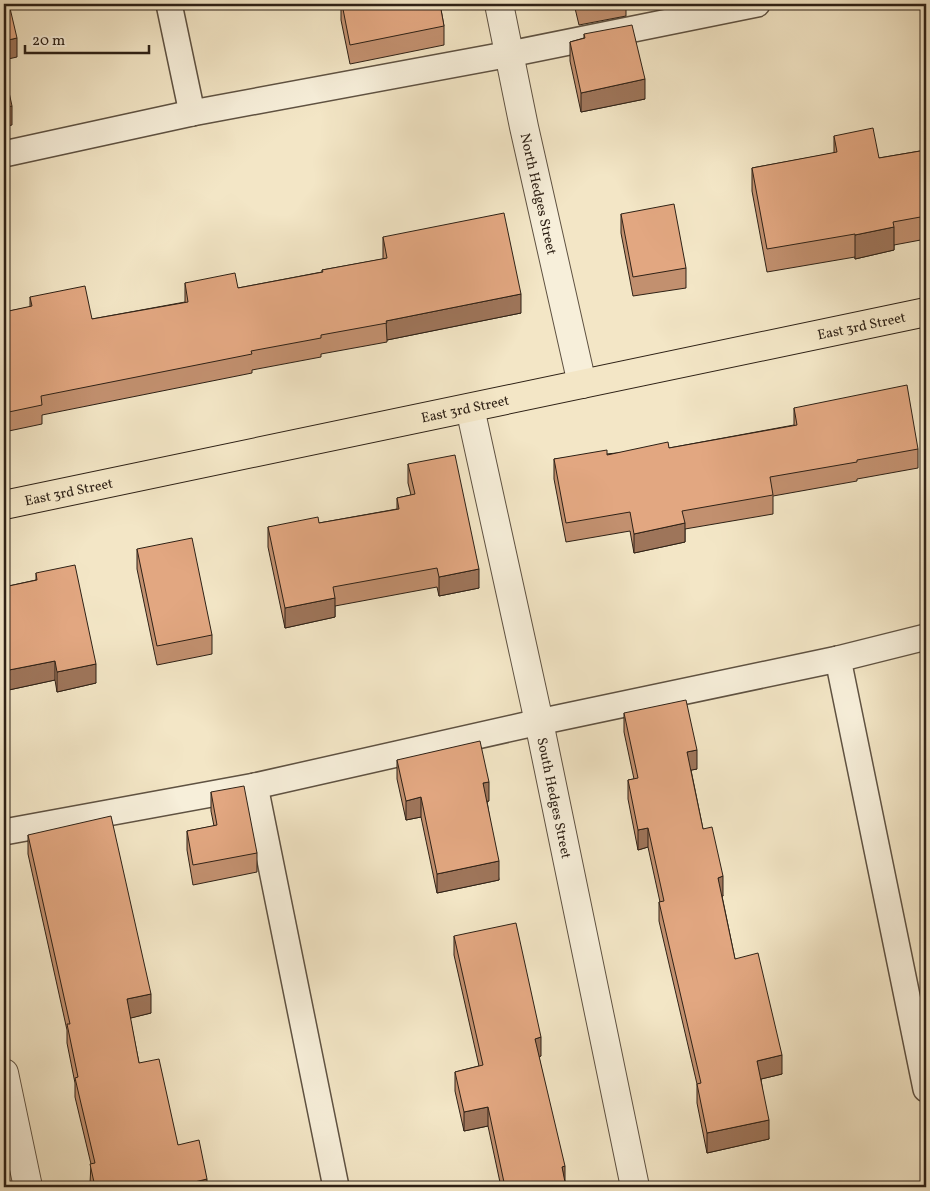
<svg xmlns="http://www.w3.org/2000/svg" width="930" height="1191" font-family="Vollkorn,serif">
  <style>
    .lines { fill: none; stroke-linecap: round; stroke-linejoin: round }
    .service-casing { stroke: #5f5242; stroke-width: 28 }
    .minor-casing { stroke: #5f5242; stroke-width: 30 }
    .primary-casing { stroke: #2e2116; stroke-width: 30 }
    .service { stroke: #f7efda; stroke-width: 25 }
    .minor { stroke: #f7efda; stroke-width: 28 }
    .primary { stroke: #f3e6c6; stroke-width: 28 }
    .wall { fill: #c2906f; stroke: #2e2116 }
    .shaded-wall { fill: #9e755a; stroke: #2e2116 }
    .building { fill: #e2a781; stroke: #2e2116 }
    .labels { text-anchor: middle; stroke-width: 4; stroke-linejoin: round; paint-order: stroke }
    .street-label { font-size: 14px; fill: #2e2116; stroke: #f7efda }
  </style>
  <rect width="100%" height="100%" fill="#f3e6c6"/>
  <filter id="stains"><feTurbulence type="fractalNoise" baseFrequency=".004" numOctaves="4"/><feColorMatrix values="0 0 0 0 .2 0 0 0 0 .09 0 0 0 0 .02 0 0 0 .5 -.17"/></filter>
  <radialGradient id="worn" r=".72"><stop offset=".6" stop-color="#630" stop-opacity="0"/><stop offset="1" stop-color="#630" stop-opacity=".3"/></radialGradient>
  <g class="lines">
    <!-- service casing -->
    <g class="service-casing">
      <g id="service">
        <path d="M169,4L192,113"/>
        <path d="M4,154L192,113L510,54L757,4"/>
        <path d="M838,659L926,1089"/>
        <path d="M255,786L336,1187"/>
        <path d="M4,832L255,786L539,722L838,659L926,637"/>
      </g>
    </g>
    <!-- minor casing -->
    <g class="minor-casing">
      <g id="minor">
        <path id="s1" d="M499,4L524,127L582,384"/>
        <path id="s2" d="M470,408L539,722L635,1187"/>
        <path d="M4,1073L28,1187"/>
      </g>
    </g>
    <!-- primary casing -->
    <g class="primary-casing">
      <g id="primary">
        <path id="s3" d="M4,505L926,312"/>
      </g>
    </g>
    <!-- service -->
    <use href="#service" class="service"/>
    <!-- minor -->
    <use href="#minor" class="minor"/>
    <!-- primary -->
    <use href="#primary" class="primary"/>
  </g>
  <!-- wall -->
  <g class="wall">
    <path d="M341,4H440L444,26V45L350,64L341,20Z"/>
    <path d="M574,4H626V16L579,25Z"/>
    <path d="M584,34L645,99L581,112L570,61V42L584,38Z"/>
    <path d="M834,136L879,158L926,150V239L894,245V250L855,259V257L767,272L752,191V168L834,153Z"/>
    <path d="M621,214L686,268V288L633,296L621,233Z"/>
    <path d="M383,237L521,313L387,340V342L321,354V357L252,370V373L42,415V424L4,432V312L30,307V297L92,319L185,302V283L238,288L322,272V270L383,259Z"/>
    <path d="M794,408L918,449V468L857,479V481L773,496V514L685,529V542L634,553L630,531L566,542L554,479V459L669,448L794,425Z"/>
    <path d="M408,464L479,588L439,596L437,587L335,606V617L285,628L268,547V527L319,523L397,509V498L411,495L408,483Z"/>
    <path d="M137,549L212,635V654L157,665L137,569Z"/>
    <path d="M36,573L96,683L57,692L55,680L4,691V587L36,580Z"/>
    <path d="M624,713L697,769L691,770L703,829L723,896H722L735,959L782,1074L761,1079L769,1139L707,1153L697,1103V1084L659,921V902H660L648,847L638,850L628,799V780L634,779L624,732Z"/>
    <path d="M397,760L489,801H487L499,880L437,893L421,817L406,820L397,779Z"/>
    <path d="M211,792L257,853V872L193,885L187,850V831L214,826L211,811Z"/>
    <path d="M28,835L151,1013L130,1018L139,1063L178,1145L207,1187H91L90,1183L91,1164L75,1097V1083L67,1043V1030L28,854Z"/>
    <path d="M454,936L541,1056L539,1057L566,1187H501L488,1126L464,1131L455,1091V1072L479,1066L454,955Z"/>
  </g>
  <!-- shaded-wall -->
  <g class="shaded-wall">
    <path d="M17,38V57L4,60V41Z"/>
    <path d="M645,79V99L581,112V93Z"/>
    <path d="M12,106V125L4,127V108Z"/>
    <path d="M894,227V250L855,259V235Z"/>
    <path d="M521,294V313L387,340L386,321Z"/>
    <path d="M685,523V542L634,553V534Z"/>
    <path d="M479,569V588L439,596V577Z"/>
    <path d="M335,598V617L285,628V608Z"/>
    <path d="M55,661V680L4,691V671Z"/>
    <path d="M96,664V683L57,692V672Z"/>
    <path d="M697,750V769L687,771V752Z"/>
    <path d="M489,782V801L483,802V783Z"/>
    <path d="M421,797V817L406,820V801Z"/>
    <path d="M648,828V847L638,850V830Z"/>
    <path d="M499,861V880L437,893V874Z"/>
    <path d="M723,876V896L718,897V878Z"/>
    <path d="M151,994V1013L127,1019V999Z"/>
    <path d="M541,1037V1056L535,1058V1039Z"/>
    <path d="M782,1055V1074L757,1080V1061Z"/>
    <path d="M488,1107V1126L464,1131V1112Z"/>
    <path d="M769,1120V1139L707,1153V1133Z"/>
    <path d="M565,1166V1186L562,1167Z"/>
    <path d="M207,1179V1187H182V1185Z"/>
  </g>
  <!-- building -->
  <g class="building">
    <path d="M4,4H9L17,38L4,41Z"/>
    <path d="M342,4H440L444,26L350,45Z"/>
    <path d="M578,4H591L579,6Z"/>
    <path d="M632,25L645,79L581,93L570,42L585,38L584,34Z"/>
    <path d="M4,69L12,106L4,108Z"/>
    <path d="M873,128L879,158L926,150V216L893,222L894,227L855,235V234L767,249L752,168L837,152L834,136Z"/>
    <path d="M674,204L686,268L633,277L621,214Z"/>
    <path d="M504,213L521,294L386,321L387,323L321,335V338L251,351L252,354L41,396L42,405L4,413V312L32,306L30,297L85,286L92,319L188,302L185,283L235,273L238,288L323,272L322,270L387,258L383,237Z"/>
    <path d="M907,385L918,449L857,460V462L770,477L773,495L682,511L685,523L634,534L630,512L566,523L554,459L607,450V455L668,442L669,448L797,425L794,408Z"/>
    <path d="M455,455L479,569L439,577L437,568L333,587L335,598L285,608L268,527L318,517L319,523L399,509L397,498L415,494L408,464Z"/>
    <path d="M192,538L212,635L157,646L137,549Z"/>
    <path d="M75,565L96,664L57,672L55,661L4,671V587L37,580L36,573Z"/>
    <path d="M686,700L697,750L687,752L703,829L712,827L723,876L718,878L735,959L758,953L782,1055L757,1061L769,1120L707,1133L697,1084L701,1083L659,902L664,901L648,828L638,830L628,780L638,778L624,713Z"/>
    <path d="M480,741L489,782L483,783L499,861L437,874L421,797L406,801L397,760Z"/>
    <path d="M244,786L257,853L193,865L187,831L217,825L211,792Z"/>
    <path d="M111,816L151,994L127,999L139,1063L159,1059L178,1145L199,1140L207,1179L182,1185V1187H95L90,1164L95,1163L75,1078L78,1077L67,1024H70L28,835Z"/>
    <path d="M516,923L541,1037L535,1039L565,1166L562,1167L566,1187H505L488,1107L464,1112L455,1072L483,1065L454,936Z"/>
    <path d="M814,1182L816,1187H792Z"/>
  </g>
  <g class="labels">
    <!-- street labels -->
    <g class="street-label">
      <text dy="5" stroke="none"><textPath href="#s1" startOffset="194">North Hedges Street</textPath></text>
      <text dy="5" stroke="none"><textPath href="#s3" startOffset="876">East 3rd Street</textPath></text>
      <text dy="5" stroke="none"><textPath href="#s3" startOffset="471">East 3rd Street</textPath></text>
      <text dy="5" stroke="none"><textPath href="#s3" startOffset="66">East 3rd Street</textPath></text>
      <text dy="5" stroke="none"><textPath href="#s2" startOffset="399">South Hedges Street</textPath></text>
    </g>
  </g>
  <!-- margin -->
  <rect width="930" height="1191" fill="none" stroke="#f3e6c6" stroke-width="20"/>
  <rect x="5" y="5" width="920" height="1181" fill="none" stroke="#2e2116" stroke-width="2.5"/>
  <rect x="10" y="10" width="910" height="1171" fill="none" stroke="#2e2116"/>
  <!-- scale -->
  <path d="M25 45v8h124v-8" fill="none" stroke="#2e2116" stroke-width="2.5"/>
  <text x="32" y="45" font-size="15" fill="#2e2116" stroke="#f7efda" stroke-width="4" paint-order="stroke">20 m</text>
  <rect width="100%" height="100%" filter="url(#stains)"/>
  <rect width="100%" height="100%" fill="url(#worn)"/>
</svg>
